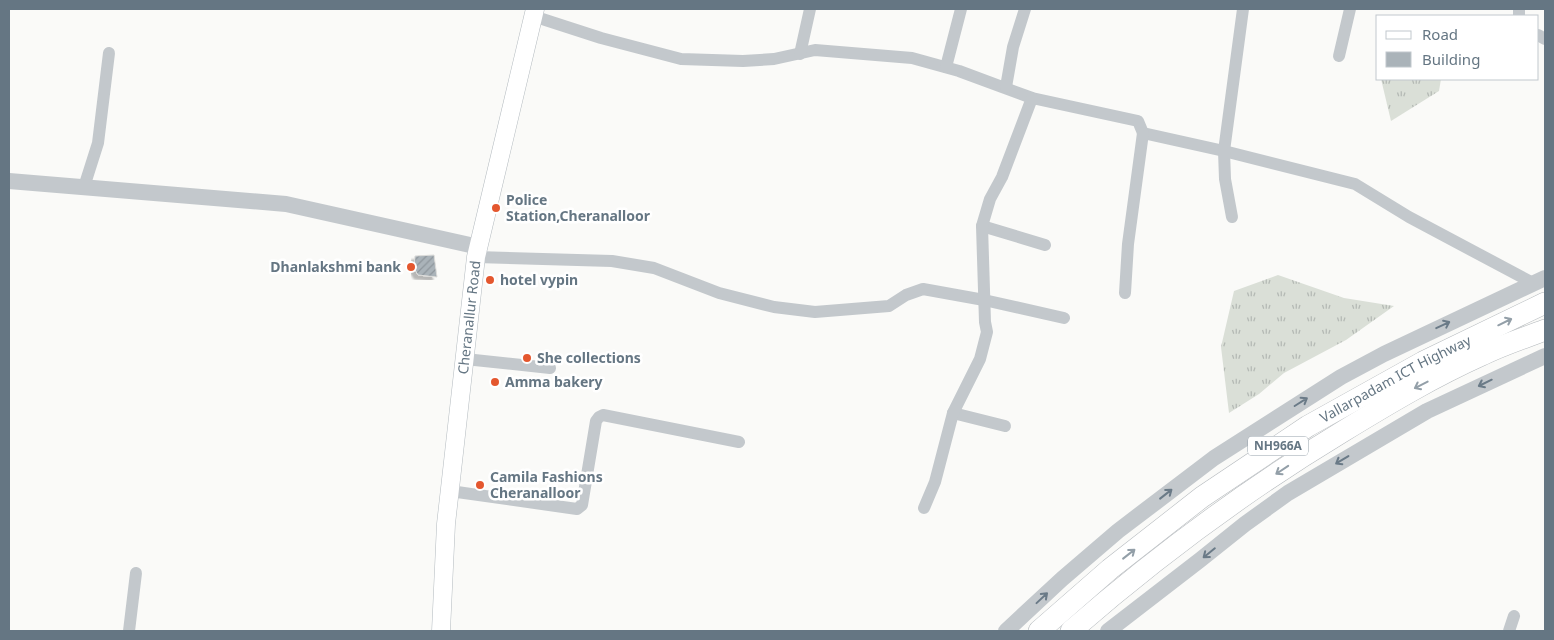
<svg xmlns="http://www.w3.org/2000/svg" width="1554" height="640" font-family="'Noto Sans',sans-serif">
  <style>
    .grass { fill: url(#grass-tufts) }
    .building { fill: url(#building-hatch); stroke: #dcdcda; filter: url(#shadow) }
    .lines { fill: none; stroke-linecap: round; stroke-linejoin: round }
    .secondary-casing { stroke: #b3babf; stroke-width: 19 }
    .trunk-casing { stroke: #b4b9bd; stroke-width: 22 }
    .minor { stroke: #c3c8cc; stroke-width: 12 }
    .tertiary { stroke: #c3c8cc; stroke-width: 16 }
    .secondary { stroke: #fff; stroke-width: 18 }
    .trunk { stroke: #fff; stroke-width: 21 }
    .oneway { stroke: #939fa8 }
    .oneway2 { stroke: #6a7a87 }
    .poi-dot { fill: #e4572e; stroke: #fff; stroke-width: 2 }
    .labels { text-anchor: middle; stroke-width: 5; stroke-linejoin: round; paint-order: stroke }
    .shield { fill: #fff; stroke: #939fa8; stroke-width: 1 }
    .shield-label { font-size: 12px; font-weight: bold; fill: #657683 }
    .poi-label { font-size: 14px; font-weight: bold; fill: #657683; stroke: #fff; text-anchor: start }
    .street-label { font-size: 14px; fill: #657683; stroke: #fff }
  </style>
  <defs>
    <pattern id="grass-tufts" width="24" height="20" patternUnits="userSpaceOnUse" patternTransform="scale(1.25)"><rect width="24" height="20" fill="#dadfd7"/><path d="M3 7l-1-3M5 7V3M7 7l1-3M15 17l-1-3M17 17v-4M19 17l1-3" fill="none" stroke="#b4b9b4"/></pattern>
    <pattern id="building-hatch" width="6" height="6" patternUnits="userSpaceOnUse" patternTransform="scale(1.25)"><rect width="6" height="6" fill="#aab3b9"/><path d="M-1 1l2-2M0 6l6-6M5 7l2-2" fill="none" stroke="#8e969c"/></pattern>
    <filter id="shadow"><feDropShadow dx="-4" dy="4" stdDeviation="1" flood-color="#0004"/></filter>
  </defs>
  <rect width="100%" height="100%" fill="#fafaf8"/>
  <!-- grass -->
  <g class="grass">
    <path d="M1381,79H1441L1439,91L1391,121Z"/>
    <path d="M1278,275L1344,298L1394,306L1346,340L1284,373L1259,394L1229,413L1221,347L1234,291Z"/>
  </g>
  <!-- building -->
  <path class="building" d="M434,255L437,277L418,275L414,268L415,256Z"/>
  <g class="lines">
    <!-- secondary casing -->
    <g class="secondary-casing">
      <g id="secondary">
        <path id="s1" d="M441,631L446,524L476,257L535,9"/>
      </g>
    </g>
    <!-- trunk casing -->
    <g class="trunk-casing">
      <g id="trunk">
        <path id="s2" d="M1039,631L1110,569L1202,497L1308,426L1423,362L1545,303"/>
        <path d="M1071,631C1156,557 1246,490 1342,432C1388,404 1433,377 1482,355C1502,345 1524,338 1545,330"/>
      </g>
    </g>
    <!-- minor -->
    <g class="minor">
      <path d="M533,16L601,38L681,59L743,61L774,59L815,50L912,58L959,71L1032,98L1138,121L1143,133L1224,151L1355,184L1409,217L1533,283"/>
      <path d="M1519,16V9"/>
      <path d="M1538,35L1545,39"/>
      <path d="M800,54L810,9"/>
      <path d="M1339,56L1350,9"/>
      <path d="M946,67L961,9"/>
      <path d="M1006,87L1013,47L1025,9"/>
      <path d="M84,187L98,143L109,53"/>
      <path d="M1232,217L1225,179L1224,151L1243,9"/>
      <path d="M982,226L1045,245"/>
      <path d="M476,257L612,261L654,268L719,293L774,307L815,312L889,306L906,295L923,289L984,300L1064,318"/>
      <path d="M1125,293L1128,244L1143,133"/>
      <path d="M465,359L550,368"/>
      <path d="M953,413L1005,426"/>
      <path d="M450,491L577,509L582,505L596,421L599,417L603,415L739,442"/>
      <path d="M924,508L935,482L953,413L980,359L987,332L985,322L982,226L990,199L1002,177L1032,98"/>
      <path d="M129,631L136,573"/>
      <path d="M1509,631L1514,616"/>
    </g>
    <!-- tertiary -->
    <g class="tertiary">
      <path d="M9,181L286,204L479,247"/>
      <path d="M1006,631L1062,579L1118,531L1214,458L1341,377L1384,354L1545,278"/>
      <path d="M1108,631L1200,560L1245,524L1288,493L1427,411L1545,356"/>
    </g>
    <!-- secondary -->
    <use href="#secondary" class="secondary"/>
    <!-- trunk -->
    <use href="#trunk" class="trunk"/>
  </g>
  <!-- one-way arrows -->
  <defs><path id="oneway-shaft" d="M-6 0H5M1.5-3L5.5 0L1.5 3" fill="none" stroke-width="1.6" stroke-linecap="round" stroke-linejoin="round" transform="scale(1.25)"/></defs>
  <g class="oneway">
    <use href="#oneway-shaft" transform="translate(1505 322) rotate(-26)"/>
    <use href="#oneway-shaft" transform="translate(1421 385) rotate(153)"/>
    <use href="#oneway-shaft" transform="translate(1282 470) rotate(146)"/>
    <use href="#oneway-shaft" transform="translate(1129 554) rotate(-38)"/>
  </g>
  <g class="oneway2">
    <use href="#oneway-shaft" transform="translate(1443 325) rotate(-25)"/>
    <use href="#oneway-shaft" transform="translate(1485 383) rotate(154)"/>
    <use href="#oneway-shaft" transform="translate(1301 402) rotate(-32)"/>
    <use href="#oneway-shaft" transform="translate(1342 460) rotate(149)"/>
    <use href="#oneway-shaft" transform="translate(1166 494) rotate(-38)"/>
    <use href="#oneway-shaft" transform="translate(1209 553) rotate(141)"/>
    <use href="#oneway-shaft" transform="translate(1042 598) rotate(-43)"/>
  </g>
  <!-- markers -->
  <g class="poi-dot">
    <circle cx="496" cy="208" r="5"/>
    <circle cx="411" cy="267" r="5"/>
    <circle cx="490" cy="280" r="5"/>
    <circle cx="527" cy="358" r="5"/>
    <circle cx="495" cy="382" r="5"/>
    <circle cx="480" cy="485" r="5"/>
  </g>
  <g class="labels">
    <!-- shield labels -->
    <rect class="shield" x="1248" y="436.5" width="60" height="19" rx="4"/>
    <g class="shield-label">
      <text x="1278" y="450">NH966A</text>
    </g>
    <!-- poi labels -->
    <g class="poi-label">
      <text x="506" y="205">Police<tspan x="506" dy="16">Station,Cheranalloor</tspan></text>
      <text x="401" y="272" text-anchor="end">Dhanlakshmi bank</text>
      <text x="500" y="285">hotel vypin</text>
      <text x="537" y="363">She collections</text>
      <text x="505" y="387">Amma bakery</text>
      <text x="490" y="482">Camila Fashions<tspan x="490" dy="16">Cheranalloor</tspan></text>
    </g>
    <!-- street labels -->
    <g class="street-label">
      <text dy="5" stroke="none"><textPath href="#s1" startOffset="315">Cheranallur Road</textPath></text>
      <text dy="5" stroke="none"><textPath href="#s2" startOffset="438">Vallarpadam ICT Highway</textPath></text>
    </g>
  </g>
  <!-- border -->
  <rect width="1554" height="640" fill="none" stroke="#657683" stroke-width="20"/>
  <!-- legend -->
  <rect x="1376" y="15" width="162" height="65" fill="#ffffff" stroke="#c1c8cd"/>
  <rect x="1386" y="31" width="25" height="8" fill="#ffffff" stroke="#c1c8cd"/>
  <text x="1422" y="40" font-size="15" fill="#657683">Road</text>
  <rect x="1386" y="52" width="25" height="15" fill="#aab3b9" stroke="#c1c8cd"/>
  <text x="1422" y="65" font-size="15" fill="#657683">Building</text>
</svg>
